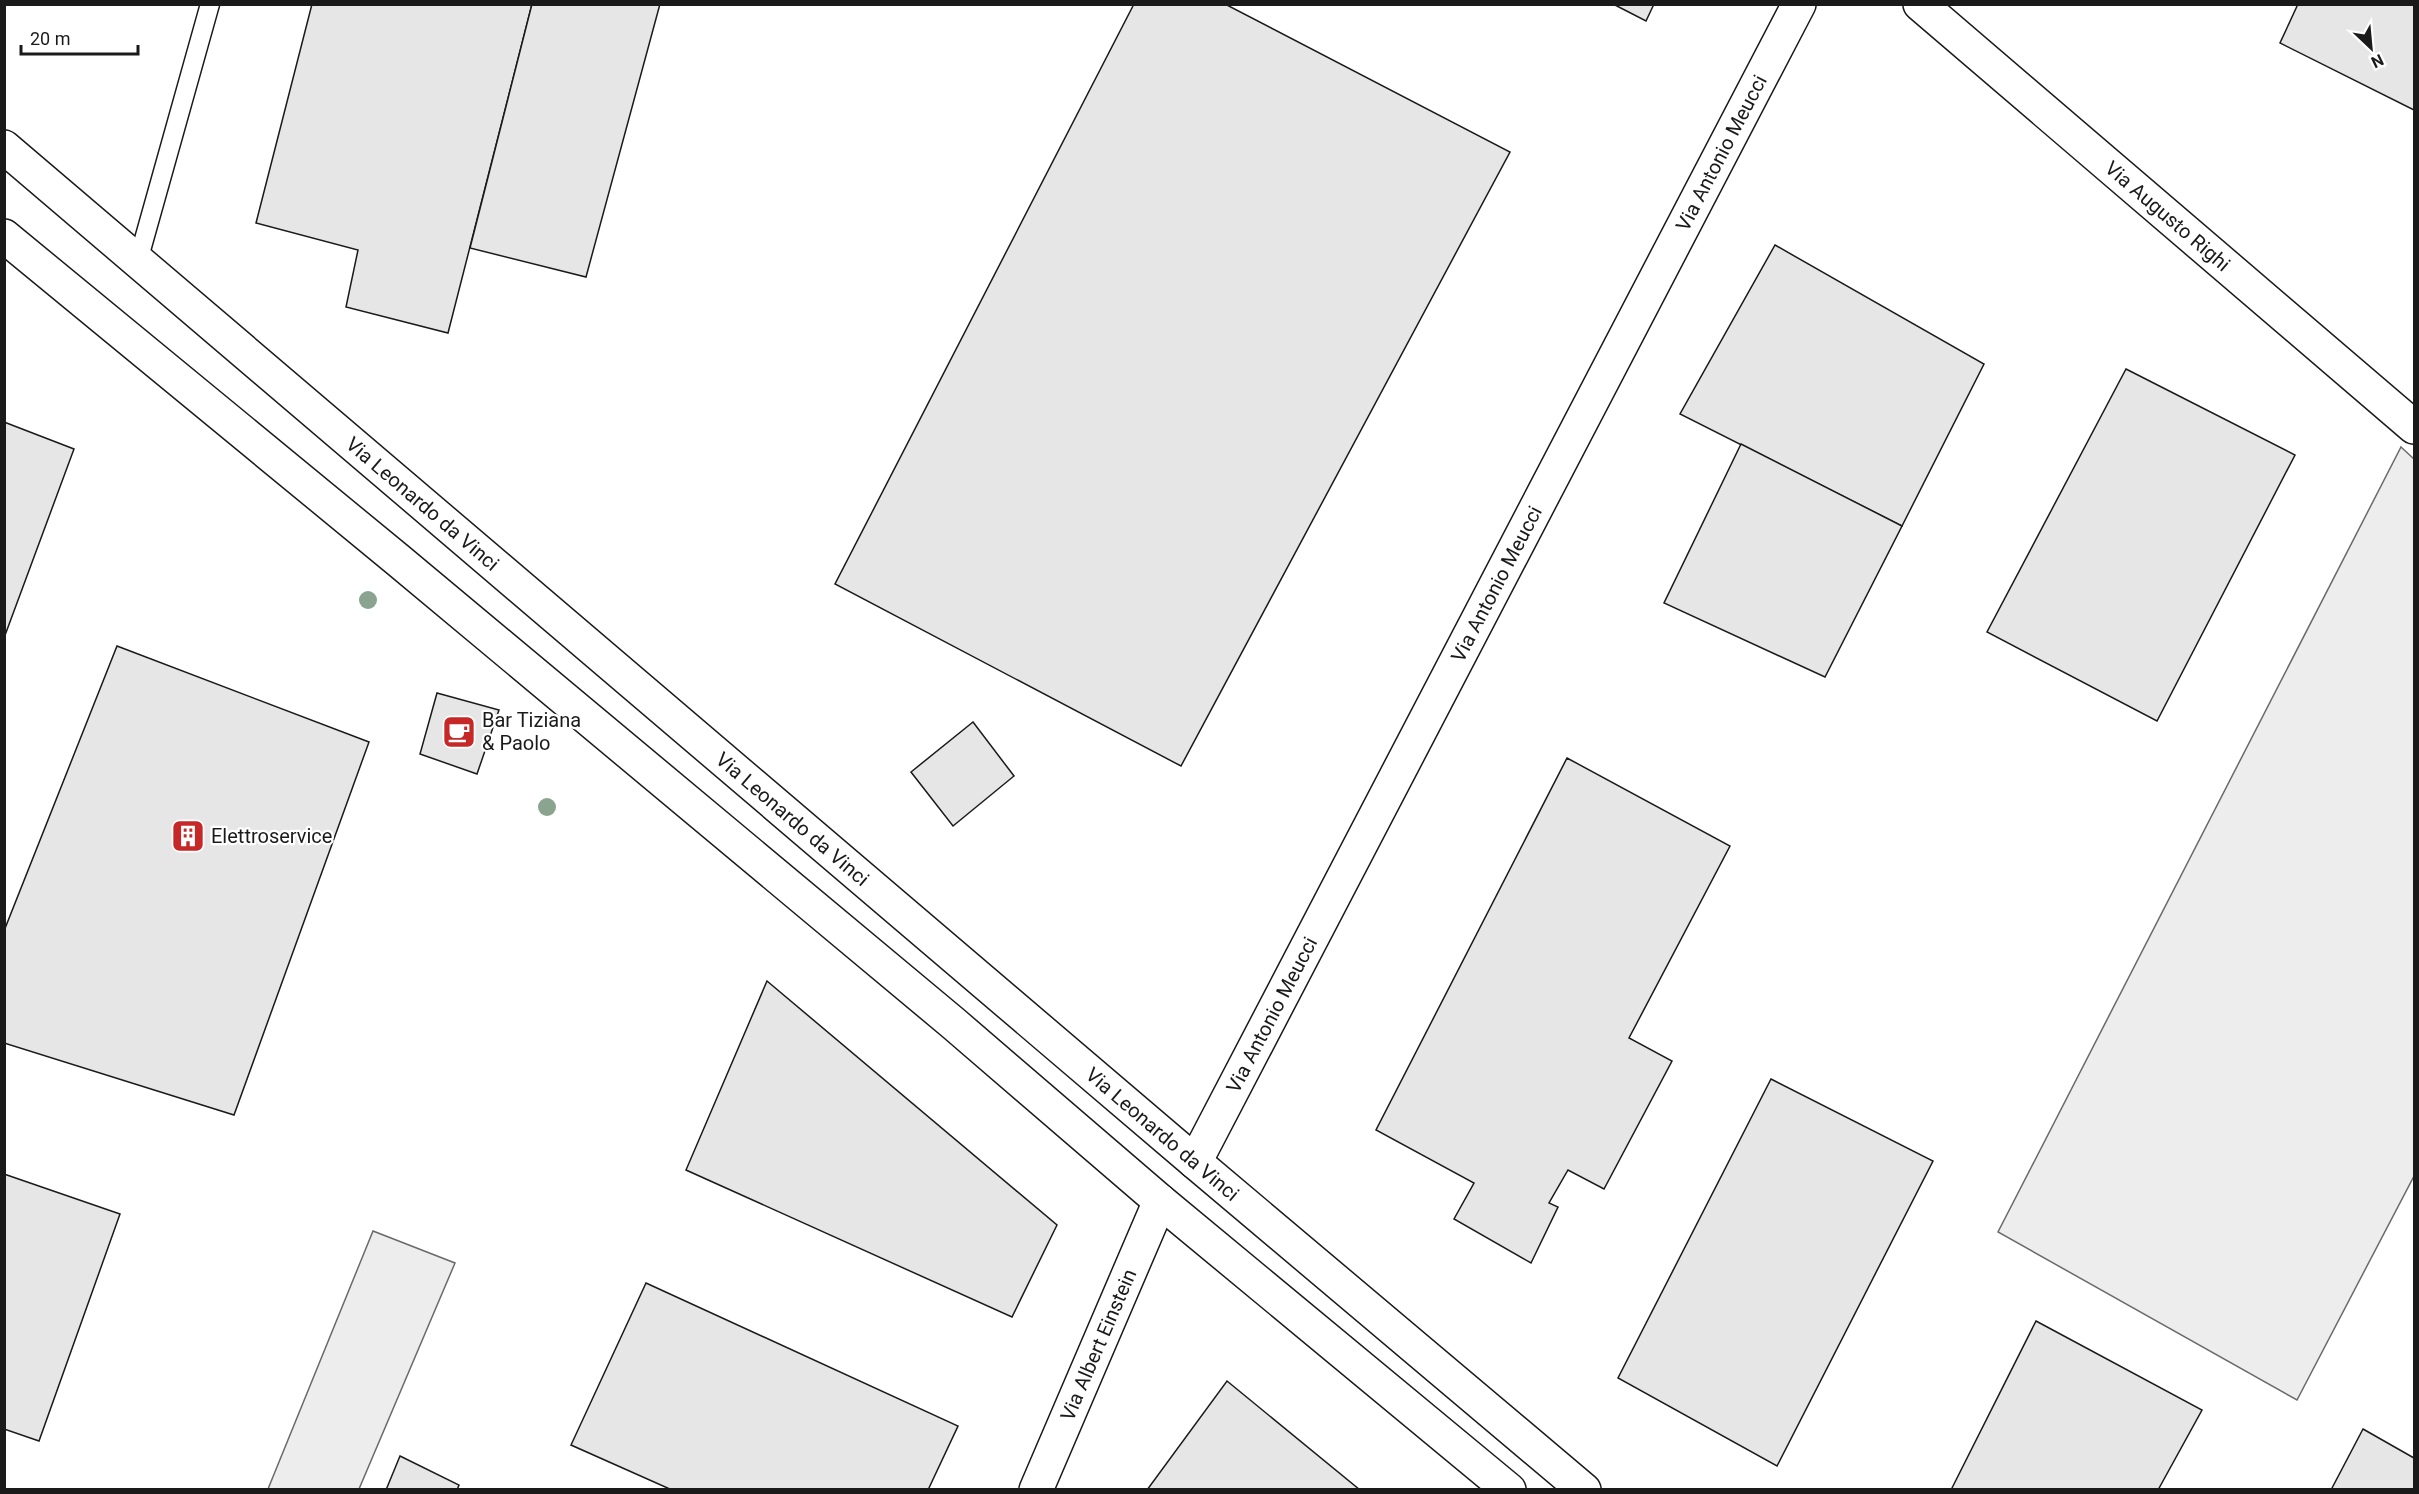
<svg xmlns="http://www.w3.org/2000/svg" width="2419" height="1494" font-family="Roboto,sans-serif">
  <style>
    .built { fill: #ededed; stroke: #6a6a6a; stroke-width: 1.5 }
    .building { fill: #e6e6e6; stroke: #1a1a1a; stroke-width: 1.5 }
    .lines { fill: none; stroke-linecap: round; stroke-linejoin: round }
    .lane-casing { stroke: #1a1a1a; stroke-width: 21 }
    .street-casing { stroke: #1a1a1a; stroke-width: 36 }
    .secondary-casing { stroke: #1a1a1a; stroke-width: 36 }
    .lane { stroke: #fff; stroke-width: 18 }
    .street { stroke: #fff; stroke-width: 33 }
    .secondary { stroke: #fff; stroke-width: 33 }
    .tree { fill: #8aa48f }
    .labels { text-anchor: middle; stroke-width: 4.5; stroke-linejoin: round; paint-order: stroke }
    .street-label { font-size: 20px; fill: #1a1a1a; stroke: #fff }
    .poi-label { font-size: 20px; fill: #1a1a1a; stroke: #fff; text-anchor: start }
  </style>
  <rect width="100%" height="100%" fill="#fff"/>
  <!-- built -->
  <g class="built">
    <path d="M2401,447L2414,459V1176L2297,1400L1998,1232Z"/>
    <path d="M373,1231L455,1263L359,1489H268Z"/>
  </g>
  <!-- building -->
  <g class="building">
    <path d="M312,4H532L448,333L346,307L358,250L256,223Z"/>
    <path d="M532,4H660L586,277L470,248Z"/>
    <path d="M1134,4H1225L1510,152L1181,766L835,584Z"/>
    <path d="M1613,4H1654L1646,21Z"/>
    <path d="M2298,4H2414V110L2280,43Z"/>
    <path d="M1775,245L1984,364L1902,526L1680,414Z"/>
    <path d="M2126,369L2295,455L2157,721L1987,632Z"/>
    <path d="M4,422L74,449L4,638Z"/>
    <path d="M1741,444L1902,526L1825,677L1664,603Z"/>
    <path d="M117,646L369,742L234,1115L4,1043V931Z"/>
    <path d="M437,693L499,710L477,774L420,754Z"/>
    <path d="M973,722L1014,776L953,826L911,772Z"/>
    <path d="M1567,758L1730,846L1629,1038L1672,1061L1604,1189L1568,1170L1549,1203L1558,1207L1531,1263L1454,1219L1474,1183L1376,1130Z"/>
    <path d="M767,981L1057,1225L1012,1317L686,1170Z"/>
    <path d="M1771,1079L1933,1161L1777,1466L1618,1378Z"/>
    <path d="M4,1174L120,1214L39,1441L4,1429Z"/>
    <path d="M646,1283L958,1426L928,1490H672L571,1445Z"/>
    <path d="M2036,1321L2202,1410L2158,1490H1951Z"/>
    <path d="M1227,1381L1360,1490H1147Z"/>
    <path d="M2363,1429L2414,1458V1490H2331Z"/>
    <path d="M400,1456L459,1485L457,1490H386Z"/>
  </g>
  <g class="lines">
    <!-- lane casing -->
    <g class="lane-casing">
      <path id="lane" d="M138,261L210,4"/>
    </g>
    <!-- street casing -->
    <g class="street-casing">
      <g id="street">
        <path id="s1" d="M1920,4L2414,427"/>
        <path id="s2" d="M1195,1162L1799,4"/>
        <path id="s3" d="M1036,1490L1160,1201"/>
      </g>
    </g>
    <!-- secondary casing -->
    <g class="secondary-casing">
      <g id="secondary">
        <path id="s4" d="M4,147L1195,1162L1584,1490"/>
        <path d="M4,236L398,560L953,1023L1160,1201L1509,1490"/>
      </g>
    </g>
    <!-- lane -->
    <use href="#lane" class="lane"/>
    <!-- street -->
    <use href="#street" class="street"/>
    <!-- secondary -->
    <use href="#secondary" class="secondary"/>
  </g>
  <!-- trees -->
  <g class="tree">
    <circle cx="368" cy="600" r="9"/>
    <circle cx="547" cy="807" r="9"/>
  </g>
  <!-- icons -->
  <defs>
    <g id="cafe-square" transform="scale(1.725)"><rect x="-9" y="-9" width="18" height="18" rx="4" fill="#c62828" stroke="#fff"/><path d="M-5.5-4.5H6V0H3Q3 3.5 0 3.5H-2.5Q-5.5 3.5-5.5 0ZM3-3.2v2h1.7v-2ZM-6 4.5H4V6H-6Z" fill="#fff"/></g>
    <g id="building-square" transform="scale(1.725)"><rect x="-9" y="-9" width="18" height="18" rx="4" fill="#c62828" stroke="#fff"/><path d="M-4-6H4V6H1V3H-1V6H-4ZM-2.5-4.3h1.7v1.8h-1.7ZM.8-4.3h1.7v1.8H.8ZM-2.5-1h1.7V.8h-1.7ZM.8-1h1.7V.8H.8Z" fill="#fff"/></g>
  </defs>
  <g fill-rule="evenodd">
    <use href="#cafe-square" x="459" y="732"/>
    <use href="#building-square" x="188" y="836"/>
  </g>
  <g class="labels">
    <!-- street labels -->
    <g class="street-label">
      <text dy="7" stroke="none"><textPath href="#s2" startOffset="1138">Via Antonio Meucci</textPath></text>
      <text dy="7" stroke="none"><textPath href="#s1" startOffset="326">Via Augusto Righi</textPath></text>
      <text dy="7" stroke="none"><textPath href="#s4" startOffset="550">Via Leonardo da Vinci</textPath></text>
      <text dy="7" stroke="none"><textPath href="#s2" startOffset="652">Via Antonio Meucci</textPath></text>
      <text dy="7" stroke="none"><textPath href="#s4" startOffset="1036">Via Leonardo da Vinci</textPath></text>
      <text dy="7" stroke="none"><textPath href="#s2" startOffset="166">Via Antonio Meucci</textPath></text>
      <text dy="7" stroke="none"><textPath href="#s4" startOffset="1522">Via Leonardo da Vinci</textPath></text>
      <text dy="7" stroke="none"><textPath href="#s3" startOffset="158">Via Albert Einstein</textPath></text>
    </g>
    <!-- poi labels -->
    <g class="poi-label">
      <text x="482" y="727">Bar Tiziana<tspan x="482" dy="23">&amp; Paolo</tspan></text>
      <text x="211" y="843">Elettroservice</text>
    </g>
  </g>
  <!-- border -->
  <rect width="2419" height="1494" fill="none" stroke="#1a1a1a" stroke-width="12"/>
  <!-- north arrow -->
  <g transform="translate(2371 48) rotate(154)" stroke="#ffffff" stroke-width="4.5" paint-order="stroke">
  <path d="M0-4.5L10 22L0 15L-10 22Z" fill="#1a1a1a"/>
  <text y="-9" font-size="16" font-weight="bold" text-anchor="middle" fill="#1a1a1a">N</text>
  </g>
  <!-- scale -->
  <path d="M21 45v9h117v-9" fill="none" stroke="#1a1a1a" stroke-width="3"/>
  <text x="30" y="45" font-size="18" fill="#1a1a1a" stroke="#ffffff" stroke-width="4.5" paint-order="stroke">20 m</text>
</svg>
